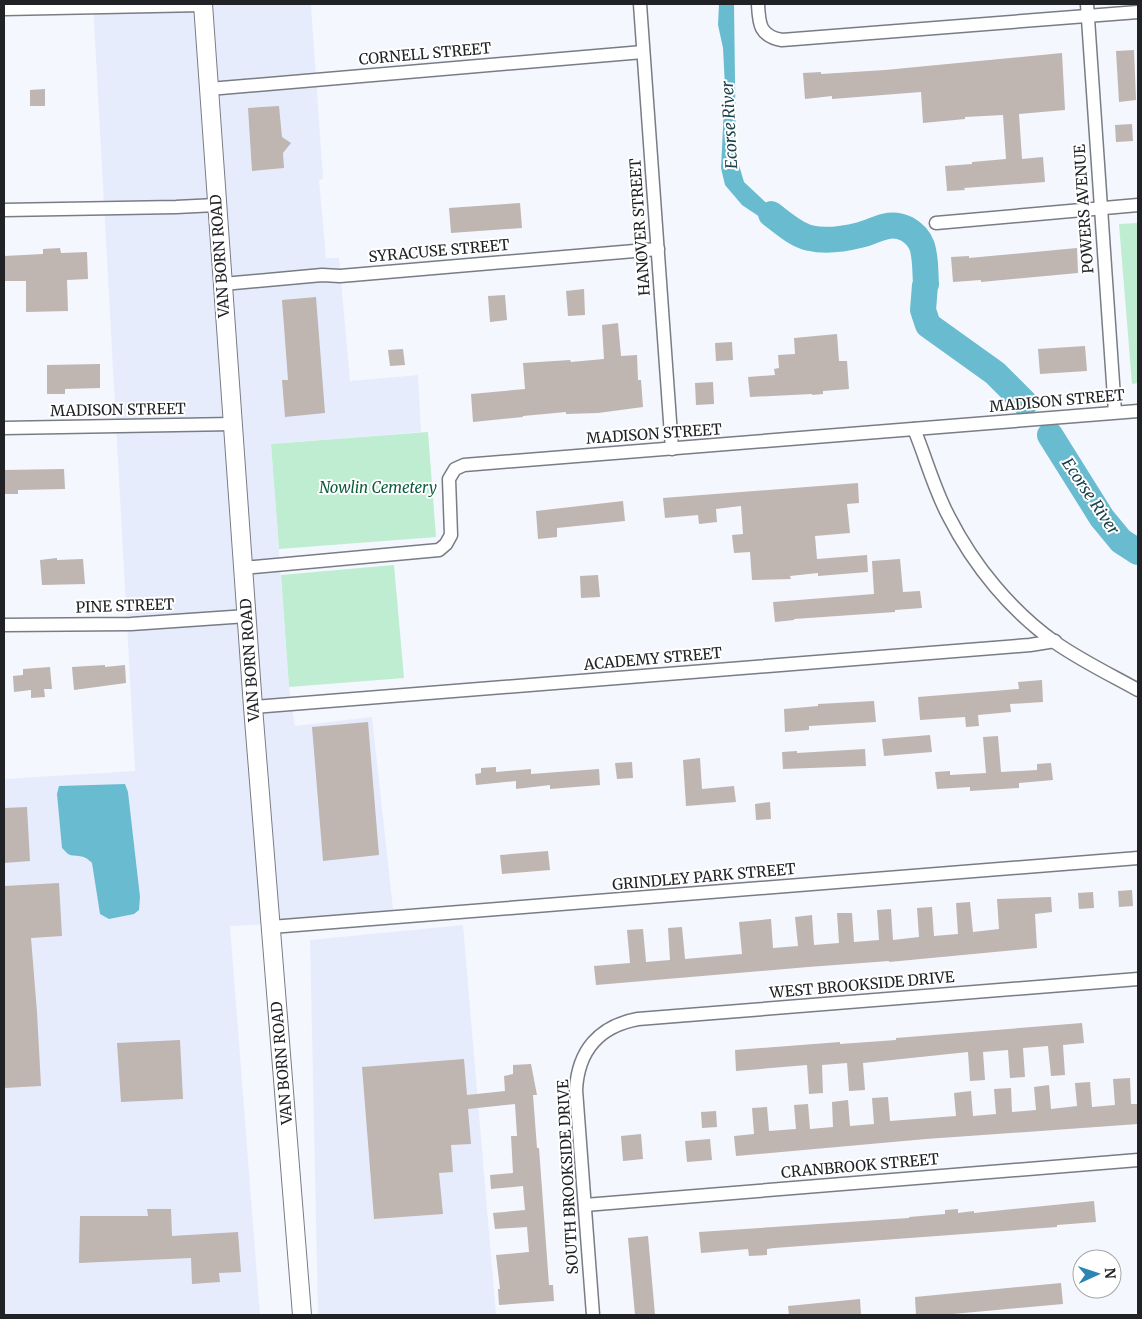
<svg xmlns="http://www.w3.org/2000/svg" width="1142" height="1319" font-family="Merriweather,serif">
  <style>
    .built { fill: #e7ecfd }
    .green { fill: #beedd1 }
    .water { fill: #69bcd0 }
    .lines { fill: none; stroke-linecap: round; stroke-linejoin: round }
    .river { stroke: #69bcd0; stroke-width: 26 }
    .building { fill: #bfb5b1 }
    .street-casing { stroke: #7a7c84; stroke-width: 15 }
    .secondary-casing { stroke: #7a7c84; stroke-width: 20 }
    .street { stroke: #fff; stroke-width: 12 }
    .secondary { stroke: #fff; stroke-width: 18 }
    .labels { text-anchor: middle; stroke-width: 4; stroke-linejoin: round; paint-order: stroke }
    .street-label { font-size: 15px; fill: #212225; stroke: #fff }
    .park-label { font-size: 15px; font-style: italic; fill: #0c5d3b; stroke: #fff }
    .water-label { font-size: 16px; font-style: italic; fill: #1a414a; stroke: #fff }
  </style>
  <rect width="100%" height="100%" fill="#f4f7fe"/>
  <!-- built -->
  <g class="built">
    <path d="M93,4H311L323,179L319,180L326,258H339L350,381L418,375L421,432L271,444L289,687L295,726L372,717L394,918L230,926L260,1315H4V779L135,771Z"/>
    <path d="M463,925L496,1315H318L310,940Z"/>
  </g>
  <!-- green -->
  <g class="green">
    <path d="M1138,223V383L1132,384L1119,224Z"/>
    <path d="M428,432L436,537L279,549L271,444Z"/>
    <path d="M394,565L404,678L289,687L281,575Z"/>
  </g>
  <!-- water -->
  <g class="water">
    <path d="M719,4H734L736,155L744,182L778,214L801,230L796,241L742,205L725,185L721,168L725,87L723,48L718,25Z"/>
    <path d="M125,784L128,792L140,897L139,910L134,914L109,919L100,914L92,863C83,853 77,858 68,854C66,852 64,850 62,848L57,794L59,786Z"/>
  </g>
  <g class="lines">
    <!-- river -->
    <g class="river">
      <path d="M771,214C783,223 796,235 810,238C826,242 844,239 860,235C877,231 888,220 907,229C914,233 919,238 922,246C926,258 925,271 926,284L925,285L923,310L928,325L995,373L1025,403"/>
      <path d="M1050,435L1102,518L1121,541L1138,552"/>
    </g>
  </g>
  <!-- building -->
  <g class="building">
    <path d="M1134,50L1136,100L1119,102L1116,51Z"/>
    <path d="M1062,53L1065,110L1019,114L1022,159L1043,157L1045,182L964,188L965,190L947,191L945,166L972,164V162L1006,159L1003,115L965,117V119L923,123L921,92L832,99V96L805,99L803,73L821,72V74L885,70Z"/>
    <path d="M45,89V106H30V90Z"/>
    <path d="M279,106L282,137L291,143L283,153L284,168L252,171L248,108Z"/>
    <path d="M1132,124L1133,141L1116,142L1115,125Z"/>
    <path d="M520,203L522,228L451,233L449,208Z"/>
    <path d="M60,248L61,253L87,252L88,279L67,280L68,311L26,312V281H4V256L43,254V249Z"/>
    <path d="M1077,248L1078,273L981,282V280L953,282L951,257L969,256V258Z"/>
    <path d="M584,289L585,315L568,316L566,291Z"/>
    <path d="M505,295L507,320L490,322L488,296Z"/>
    <path d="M316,297L325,413L285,417L282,380H288L282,300Z"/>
    <path d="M618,323L621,356L637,355L638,380H641L643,407L598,413L566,414V412L523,416V417L473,422L471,394L525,389L523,363L570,360L571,362L604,359L602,325Z"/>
    <path d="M837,334L839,361H847L849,389L823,391V394L812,395V394L750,397L748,377L775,375L774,369L779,368L778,355L795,354L794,338Z"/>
    <path d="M732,342L733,360L716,361L715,343Z"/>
    <path d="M1085,346L1087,371L1040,374L1038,349Z"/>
    <path d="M403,349L405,365L390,366L388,350Z"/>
    <path d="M100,364V388L65,389V394H47V365Z"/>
    <path d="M713,382L714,404L696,405L695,383Z"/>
    <path d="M64,469L65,489L18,490V494H4V470Z"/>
    <path d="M858,483L859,503L847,504L850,533L815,536L817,559L867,555L868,572L818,576V573L790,576L791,579L752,580L750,552L734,553L732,535L743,534L741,506L716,509L717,522L699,524L698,515L665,518L663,498Z"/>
    <path d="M623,501L625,521L557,528V537L538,539L536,511Z"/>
    <path d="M57,558V560L83,559L85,584L42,585L40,560Z"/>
    <path d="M900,559L903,592L920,591L922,608L895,610V612L794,619V620L775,622L773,602L874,594L872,561Z"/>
    <path d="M598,575L600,597L581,598L580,576Z"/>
    <path d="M105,665V667L125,665L126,683L74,690L72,667Z"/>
    <path d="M50,667L52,689H44L45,697L31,698V690L14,692L13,676L23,675V669Z"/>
    <path d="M1042,680L1043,702L1010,704L1011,712L978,715L979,726L966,727L965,717L920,720L918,697L1019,689L1018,682Z"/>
    <path d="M874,701L876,722L809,726V730L785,732L784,709L818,706V704Z"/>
    <path d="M368,722L379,855L323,861L312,727Z"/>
    <path d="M930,735L932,752L884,756L882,739Z"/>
    <path d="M998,736L1001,772L1037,770V764L1051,763L1053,780L1019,783V788L970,791V787L937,789L935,772L950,771V775L986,773L983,737Z"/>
    <path d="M865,749L866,766L783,769L782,752L797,751V753Z"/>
    <path d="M700,758L702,789L734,786L736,802L686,806L683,760Z"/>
    <path d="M632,762L633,778L617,779L615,763Z"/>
    <path d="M496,767V772L531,769V774L599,769L600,785L550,789V785L516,789V781L476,785L475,774L481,773V768Z"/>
    <path d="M770,802L771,819L756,820L755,804Z"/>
    <path d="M27,807L30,861L4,863V808Z"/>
    <path d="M548,851L550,870L502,874L500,855Z"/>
    <path d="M59,883L62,936L31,938L37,1012L41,1086L4,1088V886Z"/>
    <path d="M1132,890L1133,906L1119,907L1118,891Z"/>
    <path d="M1093,892L1094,908L1079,909L1078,893Z"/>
    <path d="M1051,897L1052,912L1035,914L1037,948L889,962V961L808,967L596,985L594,966L630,963L627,930L643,929L646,962L670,960L668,928L682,927L685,959L719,956L742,954L739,922L771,919L773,948L798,946L795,917L812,915L814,945L839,943L837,913H852L854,942L879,940L877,910L891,909L893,940L919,937L917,908L932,907L934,936L958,934L956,903L970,902L973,932L999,929L997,899Z"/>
    <path d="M1082,1023L1084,1043L1063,1045L1065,1075L1051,1076L1048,1046L1023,1048L1025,1077L1010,1078L1008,1050L983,1052L985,1080L970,1081L968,1052L863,1063L865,1090L849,1091L847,1063L822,1065L823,1093L809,1094L807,1065L736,1071L735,1050L840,1042V1044L896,1040V1038Z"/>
    <path d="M180,1040L183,1099L121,1102L117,1043Z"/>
    <path d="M464,1059L467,1095L505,1091L504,1076L513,1074V1065L531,1064L537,1095H533L537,1148H539L549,1285H553L554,1301L499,1305L498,1289H500L496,1255L529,1252L527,1227L495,1229L493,1213L525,1210L523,1186L491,1189L490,1175L513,1173L511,1136H517L515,1104L468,1109L471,1144L451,1145L453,1172L439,1173L443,1214L374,1219L362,1067Z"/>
    <path d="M1130,1078L1131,1104H1138V1124L926,1139L736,1156L734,1136L754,1134L752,1108L767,1107L769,1131L796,1129L794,1105L808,1104L810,1129L833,1127L832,1102L848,1100L850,1126L874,1124L872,1098L888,1097L890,1121L956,1116L954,1093L971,1091L973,1116L996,1114L994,1089L1011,1088L1012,1112L1036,1110L1034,1087L1049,1085L1051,1109L1077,1106L1075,1083L1090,1082L1092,1107L1115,1105L1113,1079Z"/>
    <path d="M716,1111L717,1127L702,1128L701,1112Z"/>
    <path d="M641,1134L643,1159L623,1161L621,1136Z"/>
    <path d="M710,1139L712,1160L687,1162L685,1141Z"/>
    <path d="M1094,1201L1096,1222L1057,1225V1227L774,1248L767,1249V1255L749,1256L748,1249L701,1253L699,1232L909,1218V1217L945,1214V1210L958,1209V1213L974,1211V1213Z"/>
    <path d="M147,1209H171L172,1236L238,1232L241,1272L219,1273L220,1282L192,1284L191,1258L79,1263L80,1216H148Z"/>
    <path d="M648,1236L655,1315H635L628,1238Z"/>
    <path d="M1061,1283L1063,1304L942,1315H916L915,1297Z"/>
    <path d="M860,1299L861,1315H789L788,1306Z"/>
  </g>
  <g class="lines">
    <!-- street casing -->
    <g class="street-casing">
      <g id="street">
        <path d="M640,4L672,449"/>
        <path d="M758,4C759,23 759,36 782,40L1138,12"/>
        <path d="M1087,4L1115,412"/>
        <path d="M4,9L203,5"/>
        <path d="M209,89L643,52"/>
        <path d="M4,210L176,207L216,205"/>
        <path d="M936,223L1138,205"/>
        <path d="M223,284L322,275L340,276L658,249"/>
        <path d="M4,428L233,424"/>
        <path d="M914,429C926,458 934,489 949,517C974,566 1011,611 1056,643C1082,661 1111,675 1138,690"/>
        <path d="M243,568L439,550L446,544L451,535L449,479L455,469L464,465L1138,411"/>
        <path d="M4,625L131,624L247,616"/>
        <path d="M253,707L1030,645L1055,641"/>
        <path d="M271,927L1138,858"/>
        <path d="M585,1205L1138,1160"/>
        <path d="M593,1315L576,1090C578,1051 599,1026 638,1019L1138,979"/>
      </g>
    </g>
    <!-- secondary casing -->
    <g class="secondary-casing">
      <path id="secondary" d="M203,4L253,707L302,1315"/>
    </g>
    <!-- street -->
    <use href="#street" class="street"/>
    <!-- secondary -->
    <use href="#secondary" class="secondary"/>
  </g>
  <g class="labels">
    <!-- street labels -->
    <g class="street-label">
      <text transform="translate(425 54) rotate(-5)" y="5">CORNELL STREET</text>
      <text transform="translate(1084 209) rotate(-94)" y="5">POWERS AVENUE</text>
      <text transform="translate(640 227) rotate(-94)" y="5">HANOVER STREET</text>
      <text transform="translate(439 251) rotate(-5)" y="5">SYRACUSE STREET</text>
      <text transform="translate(220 256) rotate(-94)" y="5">VAN BORN ROAD</text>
      <text transform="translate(1057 401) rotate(-5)" y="5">MADISON STREET</text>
      <text transform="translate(118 410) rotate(-1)" y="5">MADISON STREET</text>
      <text transform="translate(654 434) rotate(-4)" y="5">MADISON STREET</text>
      <text transform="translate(125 606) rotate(-2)" y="5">PINE STREET</text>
      <text transform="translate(653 659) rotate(-5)" y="5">ACADEMY STREET</text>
      <text transform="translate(250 660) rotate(-94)" y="5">VAN BORN ROAD</text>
      <text transform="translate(704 877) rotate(-5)" y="5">GRINDLEY PARK STREET</text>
      <text transform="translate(862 985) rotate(-5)" y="5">WEST BROOKSIDE DRIVE</text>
      <text transform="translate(282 1063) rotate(-95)" y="5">VAN BORN ROAD</text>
      <text transform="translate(860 1166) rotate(-5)" y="5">CRANBROOK STREET</text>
      <text transform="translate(568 1177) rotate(-93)" y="5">SOUTH BROOKSIDE DRIVE</text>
    </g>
    <!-- park labels -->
    <g class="park-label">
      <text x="378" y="493">Nowlin Cemetery</text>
    </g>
    <!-- water labels -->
    <g class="water-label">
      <text transform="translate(729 125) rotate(-93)" y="6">Ecorse River</text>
      <text transform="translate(1091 496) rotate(56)" y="6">Ecorse River</text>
    </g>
  </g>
  <!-- border -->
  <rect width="1142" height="1319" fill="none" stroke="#212225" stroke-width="10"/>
  <!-- north arrow -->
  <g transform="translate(1097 1274) rotate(87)"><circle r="24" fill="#ffffff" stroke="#a6a7a8"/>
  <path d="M0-4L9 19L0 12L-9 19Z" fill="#2c86b3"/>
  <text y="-8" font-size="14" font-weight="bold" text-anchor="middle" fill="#212225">N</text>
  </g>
</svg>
